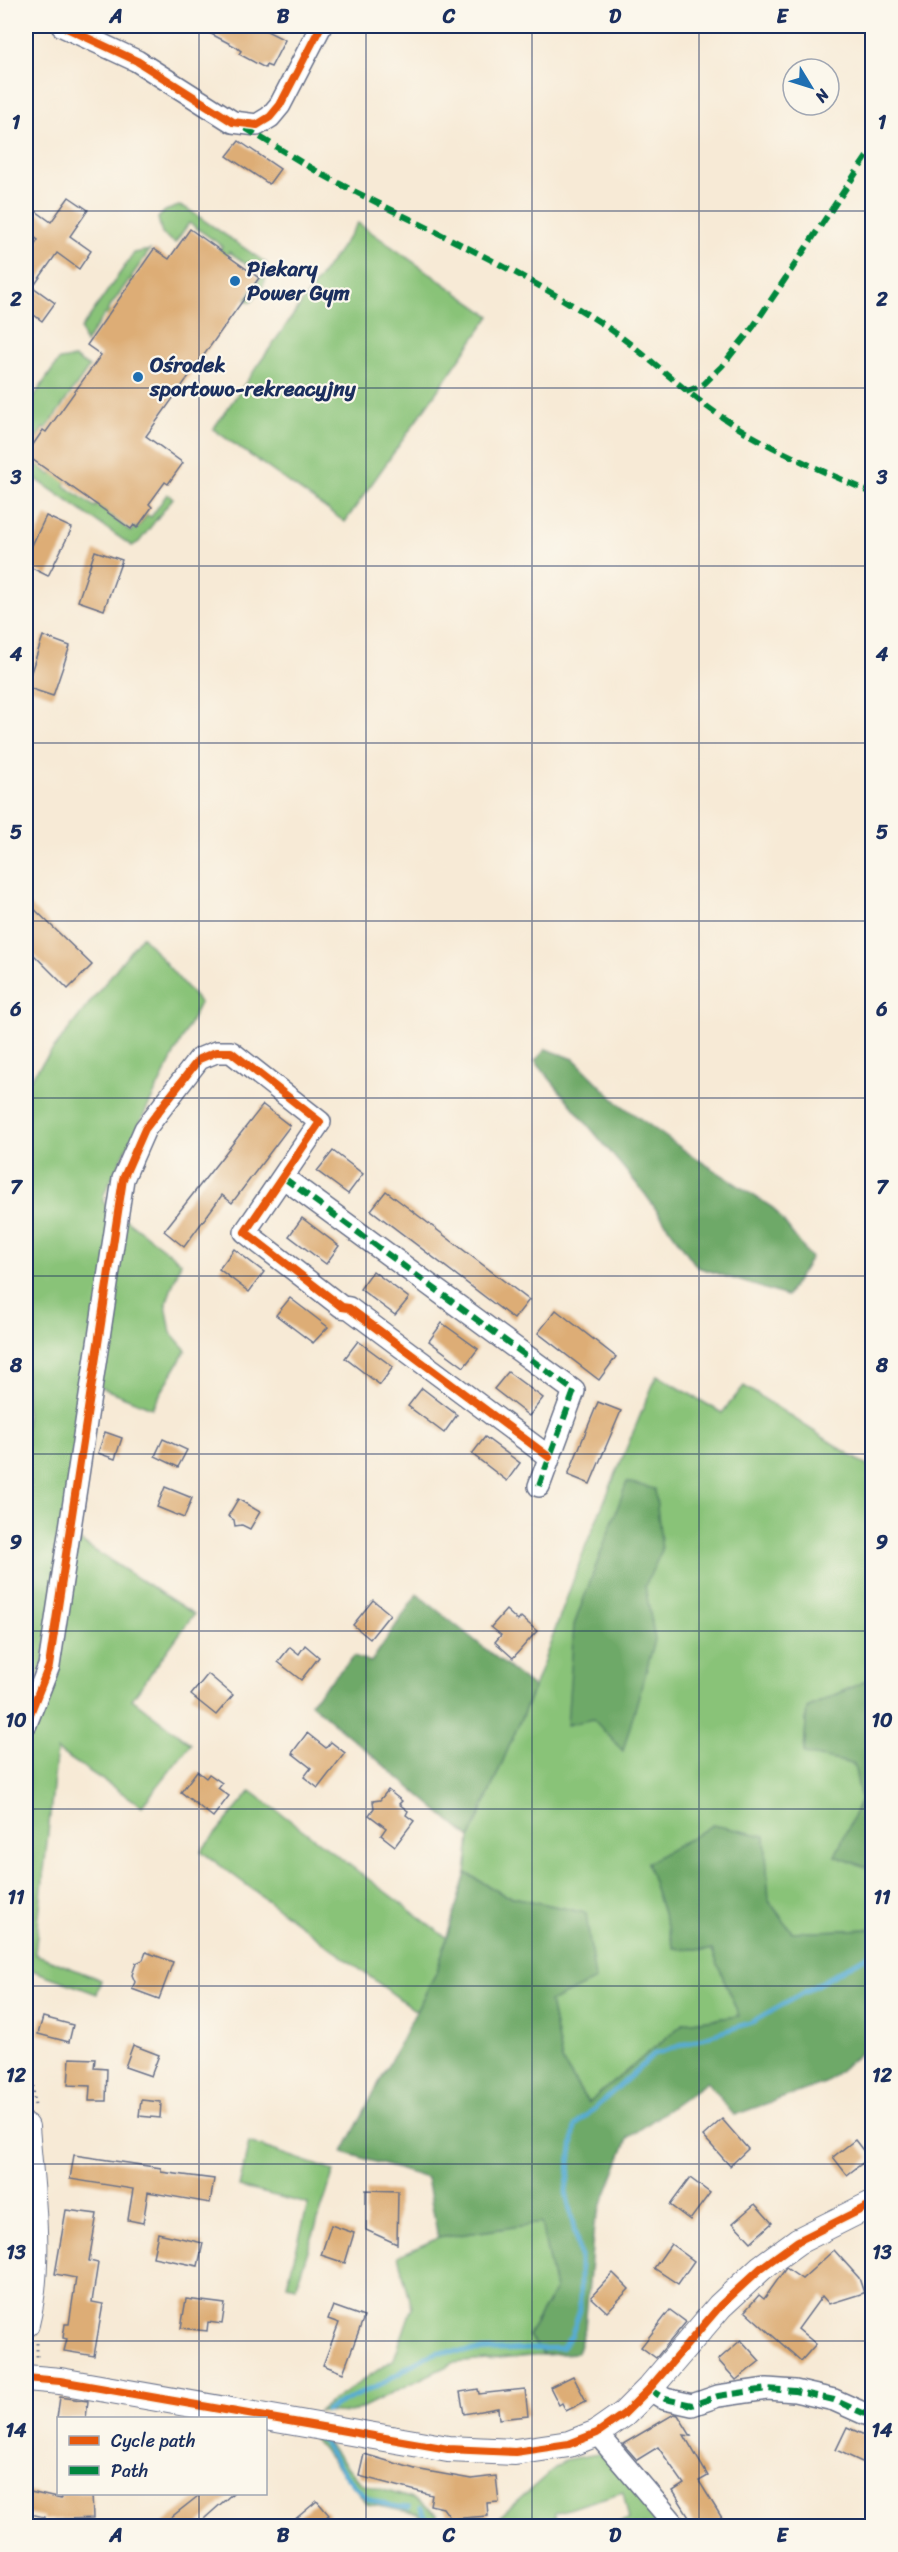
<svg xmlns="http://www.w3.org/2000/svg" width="898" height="2552" font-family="Sriracha,sans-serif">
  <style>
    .green { fill: #89c378; stroke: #52796b; stroke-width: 1.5 }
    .forest { fill: #6ea968; stroke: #446c63; stroke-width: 1.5 }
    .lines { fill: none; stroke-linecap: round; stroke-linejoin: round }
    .stream { stroke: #56acd3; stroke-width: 5 }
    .building { fill: #ddad76 }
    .minor-casing { stroke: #687088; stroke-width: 24 }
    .tertiary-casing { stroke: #687088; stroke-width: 28 }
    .path { stroke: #687088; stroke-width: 3; stroke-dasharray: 1.5 4.5; stroke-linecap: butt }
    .minor { stroke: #fff; stroke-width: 21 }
    .tertiary { stroke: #fff; stroke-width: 26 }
    .quiet { stroke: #00873e; stroke-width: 6; stroke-dasharray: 12 6; stroke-linecap: butt }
    .cycleway-casing { stroke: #fbf7ec; stroke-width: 11 }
    .cycleway { stroke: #e8590c; stroke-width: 8 }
    .grid { fill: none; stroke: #1b2f5e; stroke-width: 1.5; stroke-opacity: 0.55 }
    .poi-dot { fill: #1f6fb2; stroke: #fbf7ec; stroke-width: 2 }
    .labels { text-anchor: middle; stroke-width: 4.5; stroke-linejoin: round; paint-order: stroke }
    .poi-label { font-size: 21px; font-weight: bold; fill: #1b2f5e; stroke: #fbf7ec; text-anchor: start }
    .neatline { fill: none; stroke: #1b2f5e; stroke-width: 2 }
    .grid-label { font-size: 20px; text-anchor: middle; font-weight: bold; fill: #1b2f5e }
  </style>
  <rect width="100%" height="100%" fill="#fbf7ec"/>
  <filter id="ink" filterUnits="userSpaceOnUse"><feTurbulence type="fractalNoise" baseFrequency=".0167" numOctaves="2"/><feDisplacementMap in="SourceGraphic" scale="12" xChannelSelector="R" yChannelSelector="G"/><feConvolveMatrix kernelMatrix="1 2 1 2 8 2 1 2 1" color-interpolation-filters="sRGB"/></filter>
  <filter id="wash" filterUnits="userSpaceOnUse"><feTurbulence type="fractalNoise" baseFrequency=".008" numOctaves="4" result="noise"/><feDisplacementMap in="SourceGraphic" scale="24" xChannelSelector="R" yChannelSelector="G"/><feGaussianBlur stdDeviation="1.35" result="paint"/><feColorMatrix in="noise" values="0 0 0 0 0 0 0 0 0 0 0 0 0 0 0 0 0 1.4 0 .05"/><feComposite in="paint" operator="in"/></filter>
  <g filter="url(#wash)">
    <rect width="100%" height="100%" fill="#f7ead6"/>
    <!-- green -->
    <g class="green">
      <path d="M179,206L186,208L266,263C271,279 260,290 251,302L246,300L262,275L229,252L220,265L212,260L222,246L189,223L175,243L162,234L158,218L165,211Z"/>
      <path d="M358,223L490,316L345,522L213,429Z"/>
      <path d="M150,250L131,277L145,287L144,289L129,280L107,311L122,321L120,324L105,314L85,343L81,329L134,253Z"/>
      <path d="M75,358L89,367L46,429L43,428L26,452V408L59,360Z"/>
      <path d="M26,457L51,475L53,473L66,481L64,485L95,507L97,505L131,532L134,527L137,529L147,515L151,517L167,494L173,498L139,542L132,546L26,472Z"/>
      <path d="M142,936L200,1003L104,1194L103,1202L181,1262L166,1304L171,1333L186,1350L152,1408L85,1381L43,1664L26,1701V1084Z"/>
      <path d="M657,1375L722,1413L744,1386L872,1469V1678L807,1708L804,1753L854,1764L861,1800L835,1856L872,1869V1929L792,1932L769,1901L647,1862L674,1948L712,1950L740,2016L684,2023L588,2103L562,2061L550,2002L586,1913L504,1895L466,1873L470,1838L534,1688L586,1545Z"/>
      <path d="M78,1540L194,1614L132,1699L191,1744L142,1806L57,1750L35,1954L101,1980L97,1994L26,1968V1743L58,1671Z"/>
      <path d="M251,1791L447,1938L437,1971L416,2011L201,1851Z"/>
      <path d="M249,2142L334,2171L296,2287L287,2285L308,2204L239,2187Z"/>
      <path d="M542,2223L555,2290L528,2335L544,2355L453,2363L351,2413L318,2411L394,2359L412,2307L398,2256L438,2238Z"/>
      <path d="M313,2438H323L361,2483L413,2499L438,2514L436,2526H422L419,2514L368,2504Z"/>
      <path d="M603,2453L667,2526H609L629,2519L623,2492L555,2513L556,2526H489L564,2460Z"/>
    </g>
    <!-- forest -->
    <g class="forest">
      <path d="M546,1049L574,1059L617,1102L691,1155L773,1208L811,1258L787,1296L697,1267L645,1194L535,1061Z"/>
      <path d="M627,1482L655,1489L662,1550L645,1586L655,1640L623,1751L593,1719L567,1725L574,1625Z"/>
      <path d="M417,1594L534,1688L470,1838L310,1703L354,1656L371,1662Z"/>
      <path d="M872,1678V1869L835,1856L861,1800L854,1764L804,1754L807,1708Z"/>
      <path d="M713,1825L765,1836L769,1901L792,1932L872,1929V2000L867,2004L872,2019V2043L825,2083L734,2115L707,2082L628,2138L594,2225L585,2328L577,2353L544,2355L528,2335L555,2290L541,2223L438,2238L427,2178L343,2152L437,1971L466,1873L504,1895L586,1913L595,1980L550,2002L562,2061L588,2103L684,2023L739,2016L712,1950L674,1948L647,1863Z"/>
    </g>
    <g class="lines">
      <!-- stream -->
      <g class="stream">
        <path d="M326,2410L383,2383L425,2357L439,2352L561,2348L571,2337L580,2310V2256L566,2192L575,2126L655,2054L752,2022L872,1953"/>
        <path d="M320,2438C331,2454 356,2493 372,2500C384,2505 397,2507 409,2508"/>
        <path d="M421,2509L430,2526"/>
      </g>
    </g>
    <g id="blocks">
      <!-- building -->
      <g class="building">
        <path d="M196,26H257L285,40L271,67L266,65L265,68L239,54L241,51L236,47Z"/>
        <path d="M239,141L280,169L269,184L227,156Z"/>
        <path d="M69,197L88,210L70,236L91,251L79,269L57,253L33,287L55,303L42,321L26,309V258L38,240L26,231V204L51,222Z"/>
        <path d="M190,229L259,278L146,436L183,463L168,484L165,482L149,504L152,507L137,528L134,525L131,529L29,457L31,454L28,452L43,430L46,432L101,355L87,345L154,249L169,259Z"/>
        <path d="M46,516L72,528L48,576L26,565V558Z"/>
        <path d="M95,551L122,560L104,610L78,601Z"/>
        <path d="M43,636L70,646L53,696L26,687Z"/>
        <path d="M26,901L92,965L68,989L26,947Z"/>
        <path d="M263,1105L290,1126L232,1203L222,1195L184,1247L164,1231Z"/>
        <path d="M333,1151L363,1174L348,1194L317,1171Z"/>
        <path d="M386,1191L529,1300L514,1319L371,1210Z"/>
        <path d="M302,1218L339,1246L326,1264L289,1236Z"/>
        <path d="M234,1249L264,1272L249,1292L219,1269Z"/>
        <path d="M373,1271L409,1298L395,1315L360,1289Z"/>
        <path d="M290,1298L328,1327L313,1343L276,1315Z"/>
        <path d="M556,1310L616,1357L599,1380L538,1333Z"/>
        <path d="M442,1323L478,1349L464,1367L429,1341Z"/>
        <path d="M358,1341L393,1367L380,1385L345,1358Z"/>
        <path d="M508,1372L543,1398L529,1416L494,1389Z"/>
        <path d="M422,1388L457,1415L444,1433L408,1406Z"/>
        <path d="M598,1402L621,1411L590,1484L568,1475Z"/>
        <path d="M105,1432L122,1438L115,1459L98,1453Z"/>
        <path d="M485,1437L520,1463L507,1481L472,1454Z"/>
        <path d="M163,1439L187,1450L178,1467L155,1456Z"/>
        <path d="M165,1487L192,1498L184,1518L157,1507Z"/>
        <path d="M238,1499L260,1512L250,1529L242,1525L235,1526L234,1520L228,1516Z"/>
        <path d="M373,1600L390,1614L370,1639L353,1625Z"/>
        <path d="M506,1610L518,1621L521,1617L537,1631L513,1658L495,1642L501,1635L491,1627Z"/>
        <path d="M305,1645L319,1657L301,1680L278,1662L290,1647L299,1654Z"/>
        <path d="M208,1674L233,1695L216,1715L191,1695Z"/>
        <path d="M307,1733L326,1748L331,1742L345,1753L318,1788L304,1777L311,1768L292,1753Z"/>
        <path d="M197,1771L206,1778L209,1774L222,1783L218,1788L229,1796L213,1817L181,1792Z"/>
        <path d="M388,1790L402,1801L399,1804L408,1811L406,1815L414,1821L395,1846L381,1835L386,1828L369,1815L374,1808L373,1801L380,1800Z"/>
        <path d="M146,1952L173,1962L159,1999L132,1989L135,1982L132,1975L136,1963L143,1960Z"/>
        <path d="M43,2017L73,2025L69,2042L38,2034Z"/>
        <path d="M133,2045L159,2055L151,2076L125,2067Z"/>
        <path d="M70,2058L95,2059L94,2068L107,2069L106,2101H89L90,2086L68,2085Z"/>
        <path d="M141,2100L161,2102L160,2118L139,2116Z"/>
        <path d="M722,2119L748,2149L730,2166L703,2136Z"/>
        <path d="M855,2140L869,2158L847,2175L833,2157Z"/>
        <path d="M74,2155L161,2168V2172L214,2179L210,2203L148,2192L143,2223L128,2220L133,2189L70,2179Z"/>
        <path d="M690,2178L710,2193L690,2220L670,2205Z"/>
        <path d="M366,2190L398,2191L397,2244L366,2230Z"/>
        <path d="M755,2204L772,2223L751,2242L733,2223Z"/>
        <path d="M66,2210L97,2214L89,2261L98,2263L92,2302L103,2304L94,2356L64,2351L67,2339L63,2338L65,2324H69L76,2278L55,2274Z"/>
        <path d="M331,2225L354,2233L345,2263L321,2255Z"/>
        <path d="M158,2233L203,2243L198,2266L153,2257Z"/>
        <path d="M671,2244L694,2261L678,2284L654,2268Z"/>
        <path d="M834,2250L859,2278L864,2293L829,2304L822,2296L798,2329L816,2344L801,2361L745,2311L759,2295L764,2299L786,2268L802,2279Z"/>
        <path d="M613,2273L629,2289L607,2312L591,2297Z"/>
        <path d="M186,2299L225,2304L222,2324L208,2322L207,2331L181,2328Z"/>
        <path d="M333,2306L364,2317L343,2373L323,2365L339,2323L328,2319Z"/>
        <path d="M670,2310L686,2322L656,2358L641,2347Z"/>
        <path d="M741,2340L760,2361L736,2380L718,2360Z"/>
        <path d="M573,2376L586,2401L566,2411L562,2403L559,2405L550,2387Z"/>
        <path d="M478,2389L479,2394L525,2389L528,2416L499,2419L498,2408L464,2414L460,2392Z"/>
        <path d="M60,2397L88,2401L86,2418H57Z"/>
        <path d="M674,2414L678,2415L691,2436L684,2435L708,2476L699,2481L727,2526H695L673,2491L684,2484L658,2447L637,2460L623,2444Z"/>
        <path d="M847,2427L873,2439V2467L836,2450Z"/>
        <path d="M364,2454L415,2469L471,2479L496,2476L499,2502L487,2503L488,2516L451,2519L443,2508L430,2505L432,2495L359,2476Z"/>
        <path d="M26,2491L61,2499L60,2493H92L93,2518L44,2520V2517L26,2513Z"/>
        <path d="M202,2493H233L196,2526H160Z"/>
        <path d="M317,2501L329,2515L314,2526H287Z"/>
      </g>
    </g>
  </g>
  <g filter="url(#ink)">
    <use href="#blocks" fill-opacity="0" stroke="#687088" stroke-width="1.5"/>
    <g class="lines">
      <!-- minor casing -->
      <g class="minor-casing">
        <g id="minor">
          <path d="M62,26L137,61L233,122L257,125L270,117L280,105L321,26"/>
          <path d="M284,1178L574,1391L539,1486"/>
          <path d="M26,1724L49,1666L123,1179L145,1129L199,1059L216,1052H231L320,1122L245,1232L342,1307L349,1308L549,1457"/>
          <path d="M649,2389L665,2399L692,2405L718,2396L767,2389L795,2391L834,2400L872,2417"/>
          <path d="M597,2433L676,2526"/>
        </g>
      </g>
      <!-- tertiary casing -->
      <g class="tertiary-casing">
        <g id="tertiary">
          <path d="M26,2127C31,2193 42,2259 26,2324"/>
          <path d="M26,2378L60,2381L448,2449L515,2452L569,2444L597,2433L624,2414L649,2389L720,2306L761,2268L798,2241L872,2204"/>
        </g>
      </g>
      <!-- path -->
      <g class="path">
        <path d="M26,2014L35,2107"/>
        <path d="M37,2343V2357"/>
      </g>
      <!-- minor -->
      <use href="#minor" class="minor"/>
      <!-- tertiary -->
      <use href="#tertiary" class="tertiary"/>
      <!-- quiet -->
      <g class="quiet">
        <path d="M245,128C277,147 309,168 342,185C428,229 517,269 598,321C640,348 675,384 716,413C764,447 819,469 872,493"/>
        <path d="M686,392L704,384L722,366L753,327L872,149"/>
        <path d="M284,1178L574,1391L539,1486"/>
        <path d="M649,2389L665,2399L692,2405L718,2396L767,2389L795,2391L834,2400L872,2417"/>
      </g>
      <!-- cycleway casing -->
      <g class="cycleway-casing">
        <g id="cycleway">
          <path d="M62,26L137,61L233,122L257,125L270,117L280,105L321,26"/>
          <path d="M26,1724L49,1666L123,1179L145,1129L199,1059L216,1052H231L320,1122L245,1232L342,1307L349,1308L549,1457"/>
          <path d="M26,2378L60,2381L448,2449L515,2452L569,2444L597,2433L624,2414L649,2389L720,2306L761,2268L798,2241L872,2204"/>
        </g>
      </g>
      <!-- cycleway -->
      <use href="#cycleway" class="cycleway"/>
    </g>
  </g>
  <!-- grid -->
  <path class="grid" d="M199,26V2418M366,26V2526M532,26V2526M699,26V2526M26,211H872M26,388H872M26,566H872M26,743H872M26,921H872M26,1098H872M26,1276H872M26,1454H872M26,1631H872M26,1809H872M26,1986H872M26,2164H872M26,2341H872M199,2494V2526"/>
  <!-- markers -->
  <g class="poi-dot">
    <circle cx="235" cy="281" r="6"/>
    <circle cx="138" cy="377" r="6"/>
  </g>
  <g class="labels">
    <!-- poi labels -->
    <g class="poi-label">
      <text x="247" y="276">Piekary<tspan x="247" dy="24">Power Gym</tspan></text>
      <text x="150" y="372">Ośrodek<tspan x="150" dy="24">sportowo-rekreacyjny</tspan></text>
    </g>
  </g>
  <!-- margin -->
  <rect width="898" height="2552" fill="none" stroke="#fbf7ec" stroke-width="66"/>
  <!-- legend -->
  <rect x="57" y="2417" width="210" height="78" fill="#fbf7ec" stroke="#a1a7b3" stroke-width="1.5"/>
  <rect x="69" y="2436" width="30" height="9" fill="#e8590c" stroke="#a1a7b3" stroke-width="1.5"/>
  <text x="111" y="2447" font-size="18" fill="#1b2f5e">Cycle path</text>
  <rect x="69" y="2466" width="30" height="9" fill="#00873e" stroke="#a1a7b3" stroke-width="1.5"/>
  <text x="111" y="2477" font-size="18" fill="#1b2f5e">Path</text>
  <!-- north arrow -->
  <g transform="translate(811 87) rotate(128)"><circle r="28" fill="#fbf7ec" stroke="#a1a7b3" stroke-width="1.5"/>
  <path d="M0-4.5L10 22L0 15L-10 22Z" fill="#1f6fb2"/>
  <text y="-9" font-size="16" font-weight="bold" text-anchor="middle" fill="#1b2f5e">N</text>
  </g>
  <rect x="33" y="33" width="832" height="2486" class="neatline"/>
  <g class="grid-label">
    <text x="116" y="23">A</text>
    <text x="283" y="23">B</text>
    <text x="449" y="23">C</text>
    <text x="615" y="23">D</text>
    <text x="782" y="23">E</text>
    <text x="16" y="129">1</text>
    <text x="882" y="129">1</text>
    <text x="16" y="306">2</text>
    <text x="882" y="306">2</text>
    <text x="16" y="484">3</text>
    <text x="882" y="484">3</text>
    <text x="16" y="661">4</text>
    <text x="882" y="661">4</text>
    <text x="16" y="839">5</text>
    <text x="882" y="839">5</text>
    <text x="16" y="1016">6</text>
    <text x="882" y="1016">6</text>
    <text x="16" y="1194">7</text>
    <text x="882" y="1194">7</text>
    <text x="16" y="1372">8</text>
    <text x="882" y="1372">8</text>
    <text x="16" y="1549">9</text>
    <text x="882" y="1549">9</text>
    <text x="16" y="1727">10</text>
    <text x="882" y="1727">10</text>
    <text x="16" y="1904">11</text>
    <text x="882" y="1904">11</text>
    <text x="16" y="2082">12</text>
    <text x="882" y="2082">12</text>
    <text x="16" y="2259">13</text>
    <text x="882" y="2259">13</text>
    <text x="16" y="2437">14</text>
    <text x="882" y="2437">14</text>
    <text x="116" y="2542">A</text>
    <text x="283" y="2542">B</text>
    <text x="449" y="2542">C</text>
    <text x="615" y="2542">D</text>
    <text x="782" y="2542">E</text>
  </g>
</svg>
